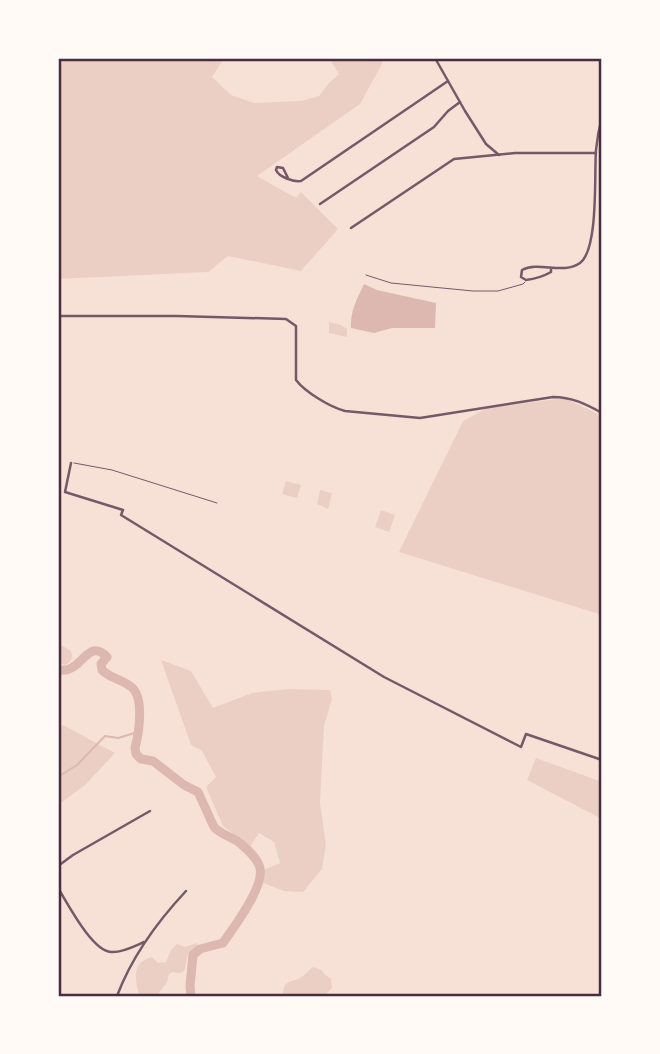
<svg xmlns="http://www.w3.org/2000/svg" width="660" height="1054" font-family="'Work Sans',sans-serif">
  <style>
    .green { fill: #ebcfc5 }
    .water { fill: #dcb8b0 }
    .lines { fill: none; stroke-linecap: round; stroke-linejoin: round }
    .stream { stroke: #dcb8b0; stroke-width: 2 }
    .river { stroke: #dcb8b0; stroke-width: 9 }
    .service { stroke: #755966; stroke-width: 1 }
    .minor { stroke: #755966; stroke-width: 2.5 }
    .neatline { fill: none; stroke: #4a2c40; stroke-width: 2.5 }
  </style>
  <rect width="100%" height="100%" fill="#f7e1d7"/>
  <!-- green -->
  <g class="green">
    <path d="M58,58H224L212,77L231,95L254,103L301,101L319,96L329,83L339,74L329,58H382V64L360,104L257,176L296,198L301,192L338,229L301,271L228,256L208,272L58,279Z"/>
    <path d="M329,322L341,325L347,329V337L329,333Z"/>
    <path d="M565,398L602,416V615L399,552L463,421L487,408Z"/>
    <path d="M286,481L301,485L297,498L282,494Z"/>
    <path d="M320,490L332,493L328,509L317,504Z"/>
    <path d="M381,510L395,515L389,532L375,527Z"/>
    <path d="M58,643L71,651C73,658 72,661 65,665L58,663Z"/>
    <path d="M161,660L191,671L213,708L252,693L288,689L330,690L332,699L324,726L320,803L326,845L322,869L303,892L284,891L261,882L262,871L280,863L274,842L259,833L250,847L223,826L206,787L216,777L202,751L191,745Z"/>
    <path d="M63,725L115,753L85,785L58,805V728Z"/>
    <path d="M536,758L602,782V819L527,780Z"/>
    <path d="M197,943V948C193,950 191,951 188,955C184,965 189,976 173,972L169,974L167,982L159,993L160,996H139C136,979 130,963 152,957L158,963L166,962L171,950L177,944L185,947Z"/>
    <path d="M313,967L322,970L324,974L331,979L332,988L324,996H283C283,977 293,984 303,976C306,973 310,970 313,967Z"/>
  </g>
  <!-- water -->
  <path class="water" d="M364,284L377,290L436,303L435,328H392L374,333L351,328C350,311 357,299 364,284Z"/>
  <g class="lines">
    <!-- stream -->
    <path class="stream" d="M58,777L77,765L105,736L118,738L138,732"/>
    <!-- river -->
    <path class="river" d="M58,670C61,670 66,671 69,669C83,665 90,639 107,657L101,664L102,670C110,678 120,679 130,686C145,695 139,733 135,748L136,754L141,759L153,761L184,785L198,792L214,827C221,835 233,837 241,844C248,850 256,857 259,865C268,883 233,928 223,943L200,949L193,955L190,986L191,996"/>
    <!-- service -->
    <g class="service">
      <path d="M366,275L391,283L473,291H498L523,284L525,282"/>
      <path d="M74,463L112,470L217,503"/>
    </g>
    <!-- minor -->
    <g class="minor">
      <path d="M435,58L465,111L486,144L499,155"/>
      <path d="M288,178L283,168L277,167L276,170C279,177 293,182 301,181L448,81"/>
      <path d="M320,204L434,127L448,111L460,102"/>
      <path d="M351,228L454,159L515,153H596"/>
      <path d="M551,269V272C544,276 535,279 526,280L521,277L522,270C539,261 563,275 580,263C599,249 594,172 596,150C597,139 599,128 602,117"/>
      <path d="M58,316H177L286,319L296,326V380C305,392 330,407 345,411L420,418L553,397C572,397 586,404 602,413"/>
      <path d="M71,463L65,492L123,510L121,515L384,677L521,747L526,734L602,760"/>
      <path d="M58,866L73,855L150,811"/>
      <path d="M58,888C68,904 92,951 111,952C122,953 135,946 144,942"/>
      <path d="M117,996C132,956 157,922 186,891"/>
    </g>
  </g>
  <!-- border -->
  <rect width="660" height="1054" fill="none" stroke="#fffaf5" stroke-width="119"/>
  <rect x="60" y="60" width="540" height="935" class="neatline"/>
</svg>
